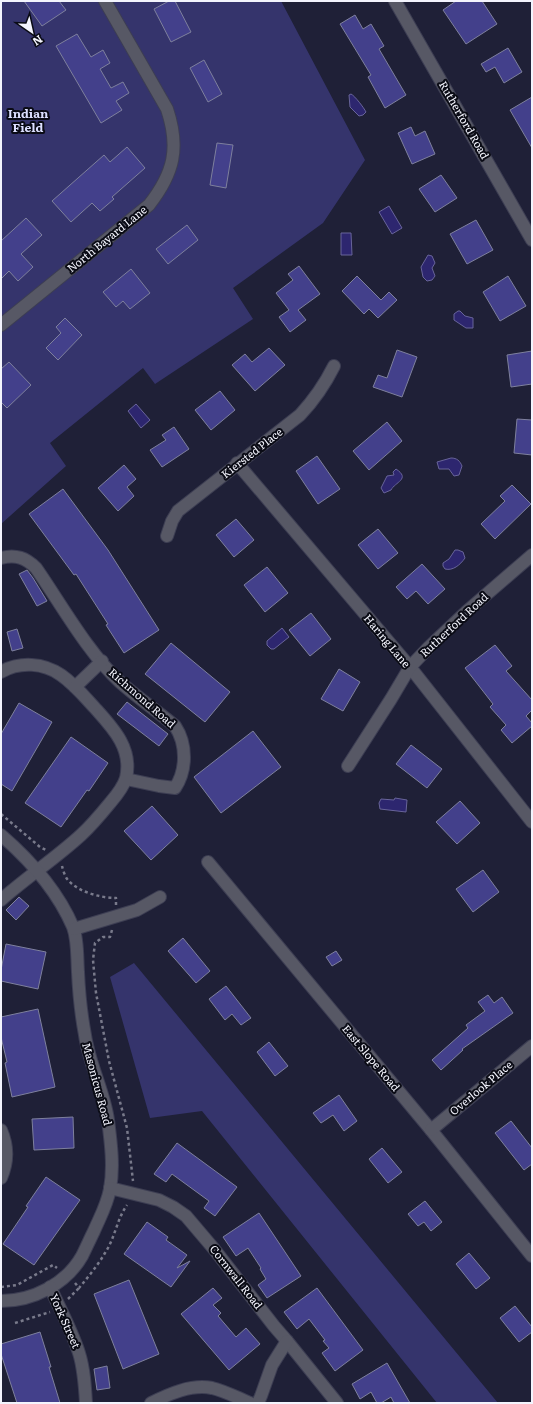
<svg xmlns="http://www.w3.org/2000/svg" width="533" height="1404" font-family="Literata,serif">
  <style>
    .green { fill: #35346c }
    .water { fill: #2d266f; stroke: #68649a }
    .building { fill: #43408b; stroke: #7e809d }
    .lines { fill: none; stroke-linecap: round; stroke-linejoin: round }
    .minor-casing { stroke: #3d3e53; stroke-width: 14 }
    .path { stroke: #797a8b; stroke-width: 2.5; stroke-dasharray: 3 3; stroke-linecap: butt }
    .minor { stroke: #575865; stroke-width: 12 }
    .labels { text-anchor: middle; stroke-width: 4; stroke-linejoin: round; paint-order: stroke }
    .street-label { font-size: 11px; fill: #f3f4fd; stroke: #0a0b15 }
    .neighbourhood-label { font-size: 12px; font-weight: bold; fill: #dcdfff; stroke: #0a0b15 }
  </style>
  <rect width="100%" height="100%" fill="#1f2037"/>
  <!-- green -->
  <g class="green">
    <path d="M1,1H281L365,160L323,223L233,288L253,319L155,384L143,368L50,443L66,466L1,524Z"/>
    <path d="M134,963L498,1403H437L202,1111L150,1118L110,977Z"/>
  </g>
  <!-- water -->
  <g class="water">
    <path d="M351,94C355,96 364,108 366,112L363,115L359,116L350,107L349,95Z"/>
    <path d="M389,206L402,228L392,234L379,212Z"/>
    <path d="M341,233H351L352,255H341Z"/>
    <path d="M428,255L432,256L435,263L432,268L435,276L432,280L427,281L423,277L421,267Z"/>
    <path d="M458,311H460L465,316L473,318V328H466L454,320V314Z"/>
    <path d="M136,404L150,420L141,428L128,411Z"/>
    <path d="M451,458C457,458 460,461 462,466L459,475L454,476L449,469H439L437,462Z"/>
    <path d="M396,469C411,479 395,482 391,490L384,493L381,488L387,476L394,475L393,472Z"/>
    <path d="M455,550H458L463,552L465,558C460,565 453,571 445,569L443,566V563L449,559Z"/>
    <path d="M282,628L289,637L274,649H271L267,645V641Z"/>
    <path d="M395,798L407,800L406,812L380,809L379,803L381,799L394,800Z"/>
  </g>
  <!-- building -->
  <g class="building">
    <path d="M24,1H59L66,10L42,26Z"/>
    <path d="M169,1H175L191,32L171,42L154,9Z"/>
    <path d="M456,1H482L497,24L466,44L443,10Z"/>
    <path d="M355,15L363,29L371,24L384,46L379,49L406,95L385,108L368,77L371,75L340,24Z"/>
    <path d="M77,34L91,57L103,50L110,63L100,69L111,88L123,82L129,93L116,101L122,110L101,123L56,46Z"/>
    <path d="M508,48L522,72L504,83L495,67L486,72L481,64Z"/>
    <path d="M204,60L222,94L208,102L190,68Z"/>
    <path d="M532,97V148L510,110Z"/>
    <path d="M411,127L415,136L425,131L435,154L412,164L398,133Z"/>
    <path d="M217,143L233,145L226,188L210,185Z"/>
    <path d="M127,147L145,168L112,197L114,199L100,211L92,203L71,222L52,201L104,155L110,162Z"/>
    <path d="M441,175L457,198L435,212L419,189Z"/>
    <path d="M26,218L42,235L21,254L33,267L18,281L9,271L1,279V241Z"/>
    <path d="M476,220L493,250L467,264L450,234Z"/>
    <path d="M187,225L198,240L168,264L156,249Z"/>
    <path d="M299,266L320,294L298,310L306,320L290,332L279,317L289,310L276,293L293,280L288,274Z"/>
    <path d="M131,269L150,293L130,309L123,301L116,307L103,292Z"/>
    <path d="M357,276L381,300L389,292L397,300L378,318L369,309L364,314L342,291Z"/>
    <path d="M508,276L526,306L500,321L483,292Z"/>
    <path d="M65,318L82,335L58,360L46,348L61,333L56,327Z"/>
    <path d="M269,348L285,365L255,391L232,365L245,354L252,362Z"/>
    <path d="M397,350L417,357L402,397L373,387L378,375L387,378Z"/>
    <path d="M532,351V384L511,387L507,355Z"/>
    <path d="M9,362L31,385L7,408L1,402V369Z"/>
    <path d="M220,391L235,410L211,430L195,410Z"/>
    <path d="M517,419L532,420V455L514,453Z"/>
    <path d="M387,422L402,441L369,470L353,451Z"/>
    <path d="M174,427L189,449L162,467L150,450L166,440L162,435Z"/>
    <path d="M317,456L340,489L318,504L296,471Z"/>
    <path d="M124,465L136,479L127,487L134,496L118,511L98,488Z"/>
    <path d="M512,485L531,504L495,539L481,524L505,501L500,496Z"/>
    <path d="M63,489L108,550L159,630L124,653L106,625L108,624L76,574L74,575L29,514Z"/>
    <path d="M236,519L254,540L234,557L216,535Z"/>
    <path d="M378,529L398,553L378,569L358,545Z"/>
    <path d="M422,564L445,589L428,604L416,591L407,599L396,587Z"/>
    <path d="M267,567L288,593L265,612L244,585Z"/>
    <path d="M27,570L33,578L47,601L37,606L19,574Z"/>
    <path d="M311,613L331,639L310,656L289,630Z"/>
    <path d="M17,629L23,648L12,651L7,632Z"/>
    <path d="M171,643L230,692L205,722L145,674Z"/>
    <path d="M495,645L512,666L506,671L532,700V710L526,716L532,723V726L512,743L501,730L506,725L490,707L493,704L465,668Z"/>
    <path d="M339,669L360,682L343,711L321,699Z"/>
    <path d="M127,702L168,734L159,746L117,714Z"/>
    <path d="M19,703L52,722L12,791L1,784V734Z"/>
    <path d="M253,731L281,767L221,813L194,777Z"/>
    <path d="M71,737L108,763L89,791L87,790L61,827L25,803Z"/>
    <path d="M411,745L442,769L427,788L396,764Z"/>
    <path d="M460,801L480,823L457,844L436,822Z"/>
    <path d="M152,806L178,835L151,860L124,831Z"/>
    <path d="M483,870L499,892L473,912L456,889Z"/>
    <path d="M19,897L29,906L16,920L6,910Z"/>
    <path d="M183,938L210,971L196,983L168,951Z"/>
    <path d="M6,944L46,952L38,989L1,981V970Z"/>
    <path d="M336,951L342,960L332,966L326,957Z"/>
    <path d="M226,986L251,1018L241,1025L232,1014L225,1020L209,999Z"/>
    <path d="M488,995L494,1003L502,997L513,1013L462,1049L463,1050L441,1070L432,1060L468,1028L466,1025L485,1011L478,1002Z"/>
    <path d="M38,1009L55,1087L12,1097L5,1063L7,1062L1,1037V1017Z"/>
    <path d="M269,1042L288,1066L275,1076L257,1052Z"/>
    <path d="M339,1095L357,1121L344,1131L333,1115L321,1123L313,1113Z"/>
    <path d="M73,1117L74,1148L34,1150L32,1119Z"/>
    <path d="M511,1121L532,1148V1164L524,1170L495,1133Z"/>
    <path d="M177,1143L237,1187L215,1216L204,1208L209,1201L172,1174L166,1182L154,1174Z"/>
    <path d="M382,1148L402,1172L388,1183L369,1159Z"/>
    <path d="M46,1177L80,1200L34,1265L3,1244L28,1207L26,1206Z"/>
    <path d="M425,1201L442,1222L431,1231L424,1222L418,1226L408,1214Z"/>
    <path d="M259,1213L301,1276L267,1298L258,1285L266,1279L260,1269L261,1268L248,1248L236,1256L223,1237Z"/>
    <path d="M147,1222L168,1237L166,1240L187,1255L177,1268L190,1261L171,1287L124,1254Z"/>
    <path d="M469,1253L490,1278L476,1289L456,1264Z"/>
    <path d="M129,1280L159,1354L123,1369L94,1294Z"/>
    <path d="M213,1288L222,1298L213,1305L221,1313L218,1316L236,1337L246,1328L260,1344L229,1370L181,1314Z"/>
    <path d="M317,1288L363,1350L335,1371L322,1353L329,1348L323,1341L325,1340L309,1319L297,1329L284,1312Z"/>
    <path d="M515,1306L532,1327V1332L519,1342L500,1318Z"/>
    <path d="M40,1332L51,1367H49L60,1403H17L1,1354V1344Z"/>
    <path d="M387,1363L410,1403H394L391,1397L381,1403H377L371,1392L360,1399L352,1384Z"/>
    <path d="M107,1366L110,1388L97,1390L94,1369Z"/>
  </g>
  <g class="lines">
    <!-- minor casing -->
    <g class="minor-casing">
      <g id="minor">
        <path d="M395,1L532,240"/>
        <path d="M1,325L149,205C174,173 180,148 167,109L105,1"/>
        <path d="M237,463L410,667L532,822"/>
        <path d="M167,536L172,521L178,511L300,415C315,399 324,386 334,366"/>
        <path d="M1,558C16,554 26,558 36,568C61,604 88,653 120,682C138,698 157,711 175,726C187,744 187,770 175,788L159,786L126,779"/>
        <path d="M1,672C20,661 44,663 61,675C74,684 84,696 94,707C112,727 133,748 126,778C123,788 116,796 110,803C101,814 92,825 81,835C56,858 27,877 1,900"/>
        <path d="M75,687L102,661"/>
        <path d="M348,766L391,699L410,667L429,647L466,612L532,555"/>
        <path d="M1,835C30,860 58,892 73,927C78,940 77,958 78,972C79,994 81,1014 85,1035C89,1064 104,1091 108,1120C111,1143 114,1167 110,1189C107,1205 100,1217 94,1231C90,1239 86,1248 82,1256C66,1284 33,1301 1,1301"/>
        <path d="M208,862L431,1130L532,1256"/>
        <path d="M74,929L137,910L160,897"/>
        <path d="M1,1130C8,1146 8,1162 1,1178"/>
        <path d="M431,1130L532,1046"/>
        <path d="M110,1188L159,1200L173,1207L186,1216L214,1249L274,1326L287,1341L337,1403"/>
        <path d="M50,1287C60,1309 72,1331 79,1353C84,1369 85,1386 86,1403"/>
        <path d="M151,1403C169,1394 191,1384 212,1388C225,1391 238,1398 250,1403"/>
        <path d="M258,1403L261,1396L272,1365L287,1341"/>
      </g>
    </g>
    <!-- path -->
    <g class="path">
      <path d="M1,814L40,847L46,850"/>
      <path d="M62,866C63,870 65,877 68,880C78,892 101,898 116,898V905"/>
      <path d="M112,930L110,937H103L95,943L93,960L96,993L109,1061L127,1128L133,1181"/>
      <path d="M75,1283L79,1288C88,1277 98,1265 105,1253C115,1238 117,1219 127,1205"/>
      <path d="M1,1287L17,1285L53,1265L57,1268"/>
      <path d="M68,1299L79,1288"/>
      <path d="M15,1323L50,1312"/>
    </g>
    <!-- minor -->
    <use href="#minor" class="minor"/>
  </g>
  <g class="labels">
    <!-- street labels -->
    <g class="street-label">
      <text transform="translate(464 120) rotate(60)" y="4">Rutherford Road</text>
      <text transform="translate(107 239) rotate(-39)" y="4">North Bayard Lane</text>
      <text transform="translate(252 453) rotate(-38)" y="4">Kiersted Place</text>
      <text transform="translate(454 625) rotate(-43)" y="4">Rutherford Road</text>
      <text transform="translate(387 641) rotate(50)" y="4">Haring Lane</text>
      <text transform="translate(142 698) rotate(41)" y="4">Richmond Road</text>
      <text transform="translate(371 1058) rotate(50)" y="4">East Slope Road</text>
      <text transform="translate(97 1084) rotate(75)" y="4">Masonicus Road</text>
      <text transform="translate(481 1088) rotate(-40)" y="4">Overlook Place</text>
      <text transform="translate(236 1277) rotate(52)" y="4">Cornwall Road</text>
      <text transform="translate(65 1321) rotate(66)" y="4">York Street</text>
    </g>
    <!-- neighbourhood labels -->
    <g class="neighbourhood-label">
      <text x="28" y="118">Indian<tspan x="28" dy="14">Field</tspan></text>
    </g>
  </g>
  <!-- border -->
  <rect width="533" height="1404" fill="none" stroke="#f3f4fd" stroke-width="4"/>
  <!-- north arrow -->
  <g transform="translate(32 32) rotate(146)" stroke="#0a0b15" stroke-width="3" paint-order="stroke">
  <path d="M0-3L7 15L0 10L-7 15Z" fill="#f3f4fd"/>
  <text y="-6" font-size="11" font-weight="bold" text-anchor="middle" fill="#f3f4fd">N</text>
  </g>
</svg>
